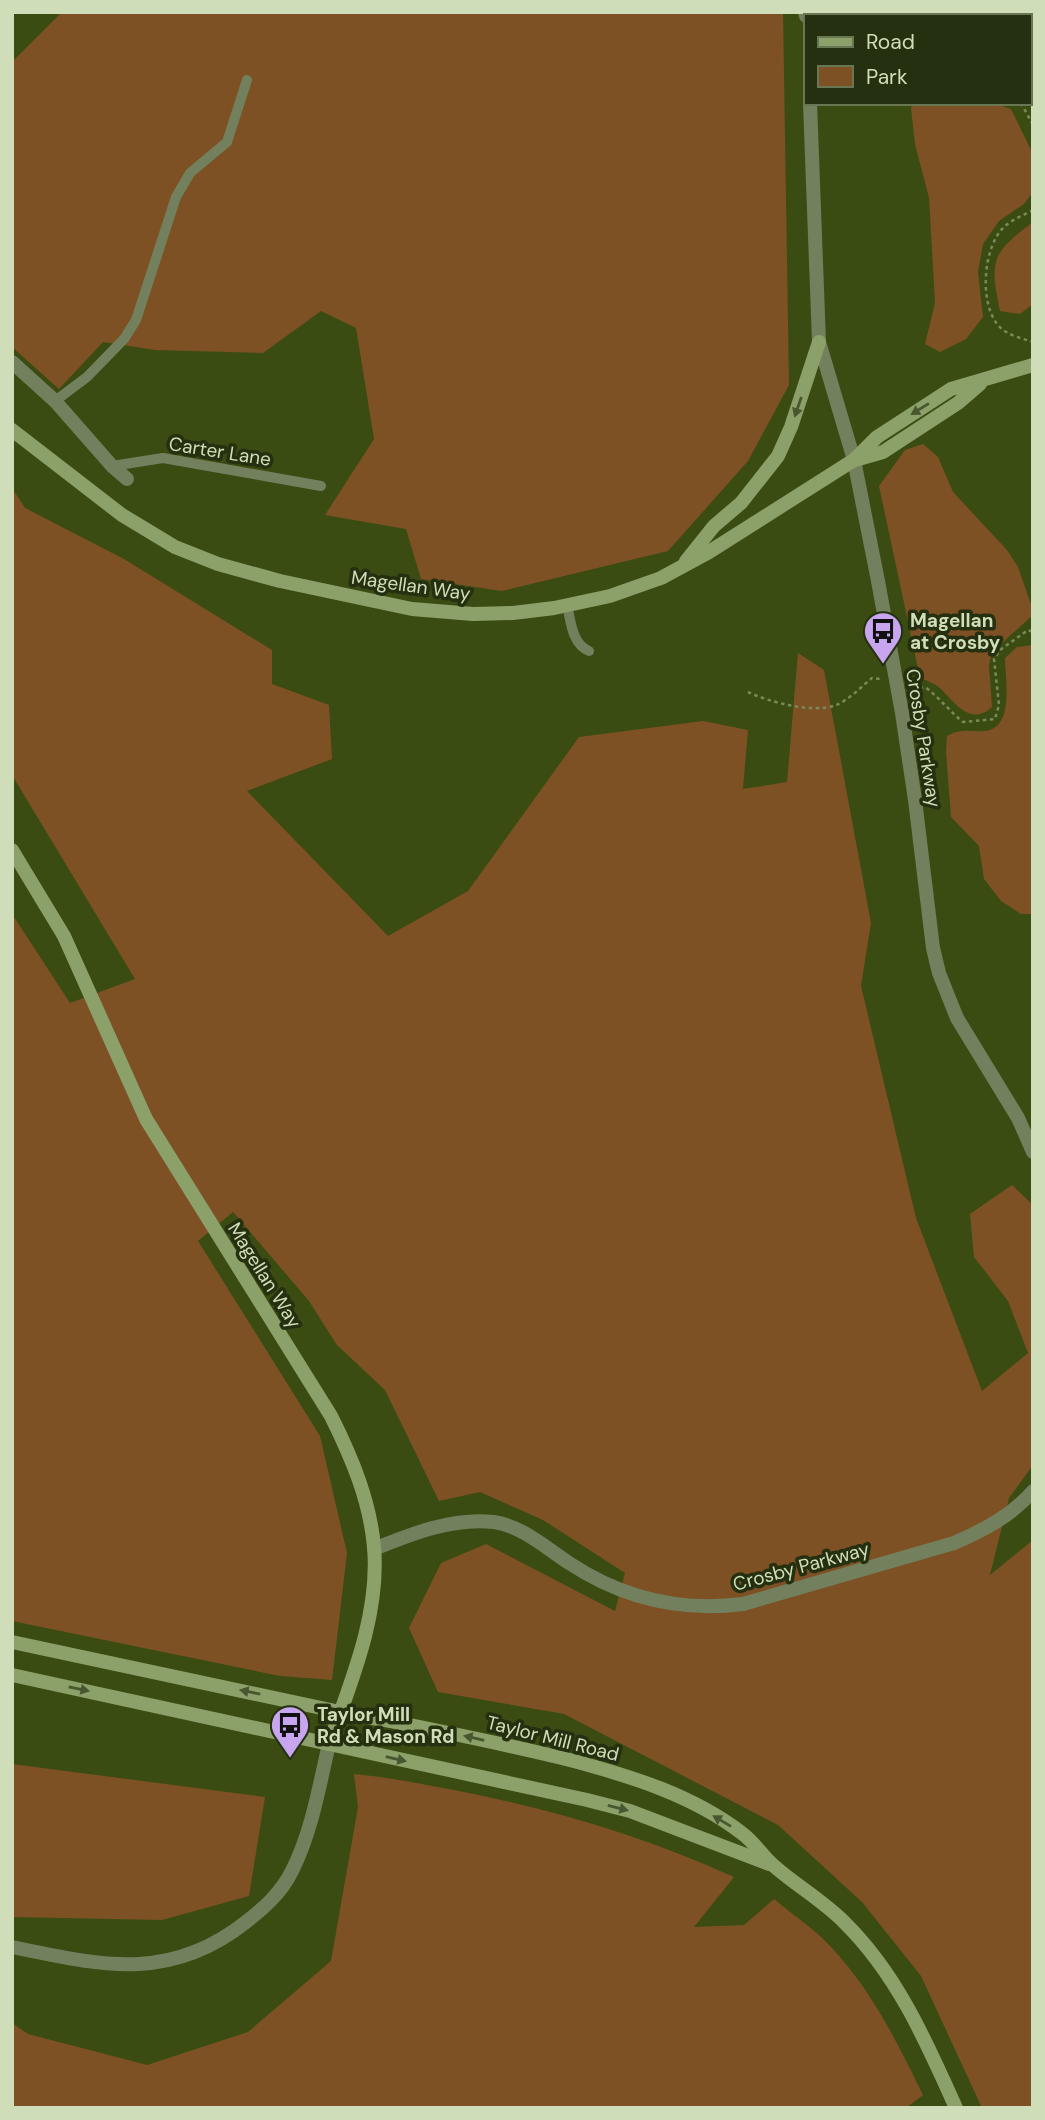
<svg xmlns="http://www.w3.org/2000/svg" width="1045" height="2120" font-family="'DM Sans',sans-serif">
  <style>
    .green { fill: #7d5124 }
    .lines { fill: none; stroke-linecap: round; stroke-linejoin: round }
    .path { stroke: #798a58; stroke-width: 2.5; stroke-dasharray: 3.5 3.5; stroke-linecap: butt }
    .lane { stroke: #73805e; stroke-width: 10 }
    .street { stroke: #73805e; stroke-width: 14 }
    .secondary { stroke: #8ca06a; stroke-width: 14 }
    .oneway { fill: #495730 }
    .labels { text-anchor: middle; stroke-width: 7; stroke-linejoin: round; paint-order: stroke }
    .street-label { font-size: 19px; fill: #cfdeb8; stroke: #253010 }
    .poi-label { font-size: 19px; font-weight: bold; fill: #cfdeb8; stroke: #253010; text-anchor: start }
  </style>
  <rect width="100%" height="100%" fill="#3b4c12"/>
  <!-- green -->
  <g class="green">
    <path d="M62,12H783L789,385L748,461L668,551L502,591L421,579L406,529L325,515L374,439L356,328L321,311L263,353L155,350L103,342L59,389L12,347V62Z"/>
    <path d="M913,103H993L1011,109L1033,154V192L1024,204L999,221L983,244L978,272L983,317L966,339L940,352L925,344L935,303L929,198L915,144L911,108Z"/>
    <path d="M1033,222V304L1020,314L1000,311C989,259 992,253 1033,222Z"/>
    <path d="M923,444L938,457L953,492L1007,550L1018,567L1033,610V615L992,652L989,665L992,707C968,729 952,697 936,685C931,682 925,680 920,678L879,486L905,450Z"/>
    <path d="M12,488L25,508L124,559L272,650V684L329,705L332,759L247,791L388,936L468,891L579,737L703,721L748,730L743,789L787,782L798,653L824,670L871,923L861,986L916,1218L982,1391L1028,1353L1008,1301L974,1257L970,1214L1012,1185L1033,1205V1465L1009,1498L990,1575L1033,1540V2108H982L921,1976L862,1902L778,1825L564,1714L438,1692L409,1628L441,1563L486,1544L615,1611L625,1573L543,1520L480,1492L439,1501L385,1390L337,1345L309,1301L233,1212L198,1241L320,1436L347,1553L332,1680L280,1676L12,1621V914L70,1003L135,979L12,775Z"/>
    <path d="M1033,645V914H1021L1001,901L984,879L979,846L951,817L946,752L947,736C961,728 971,732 985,731C1015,728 1005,678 1005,658L1017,647Z"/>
    <path d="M12,1764L265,1797L249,1896L162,1920L12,1917Z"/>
    <path d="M354,1774C388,1777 421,1784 454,1790C552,1809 644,1836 734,1877L694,1927L744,1925L774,1899C793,1915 816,1930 832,1948C872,1991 897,2042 923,2095L906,2108H12V2023L28,2034L147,2065L248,2032L331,1961L358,1807Z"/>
  </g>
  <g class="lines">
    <!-- path -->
    <g class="path">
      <path d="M982,12L984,16"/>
      <path d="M1021,103L1033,125"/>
      <path d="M1033,210C1024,215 1011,220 1004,227C983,247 979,303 998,325C1006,335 1021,338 1033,342"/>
      <path d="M913,690L925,687C940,698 949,711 963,722L995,719L999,705L994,659L1000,650L1028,630L1033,632"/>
      <path d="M748,692C769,702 813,714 836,705C849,700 862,686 872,678L880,679"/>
    </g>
    <!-- lane -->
    <g class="lane">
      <path d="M905,16L906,12"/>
      <path d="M948,16L951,12"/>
      <path d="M55,401L87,377L124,339L136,320L176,197L190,173L227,142L247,80"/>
      <path d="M112,466L163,458L321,486"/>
      <path d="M567,605C571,622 572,644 589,651"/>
    </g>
    <!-- street -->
    <g class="street">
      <path d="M805,12L806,16"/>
      <path d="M810,103L819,342L854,460L878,581L902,713L915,800L933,948L939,973L957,1018L1018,1118L1033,1152"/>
      <path d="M12,362L55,401L112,466L127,479"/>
      <path d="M374,1549C411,1534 453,1517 494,1522C522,1526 546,1548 569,1563C622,1598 680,1612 743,1604L954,1543C984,1530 1011,1516 1033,1491"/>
      <path d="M12,1947C100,1965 169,1983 246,1922C264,1908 281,1893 292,1871C312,1831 319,1787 329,1744"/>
    </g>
    <!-- secondary -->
    <g class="secondary">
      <path d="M12,430L122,515L175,547L218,564L280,581L412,609L473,614L513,613L554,608L610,596L661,578L709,552L854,460L877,437L951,389L1033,365"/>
      <path d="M855,460L883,452L958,403L980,384"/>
      <path d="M686,561L714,526L741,503L778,456L791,427L819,342"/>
      <path d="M12,850L64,936L146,1119L331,1416C352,1458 370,1501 374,1547C380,1614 351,1682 329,1744"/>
      <path d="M12,1642C122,1665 231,1689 340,1712C356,1716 373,1718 390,1721C450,1733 510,1745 570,1760C630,1776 693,1795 743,1834C755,1843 763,1857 774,1866C797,1886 823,1901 844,1922C897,1974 926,2041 956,2108"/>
      <path d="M12,1675L587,1800L630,1811L769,1864"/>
    </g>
  </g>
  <!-- one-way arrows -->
  <defs><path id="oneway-solid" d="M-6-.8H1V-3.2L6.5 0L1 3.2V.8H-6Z" transform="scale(1.75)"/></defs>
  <g class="oneway">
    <use href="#oneway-solid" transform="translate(798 407) rotate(109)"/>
    <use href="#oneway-solid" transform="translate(920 409) rotate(148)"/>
    <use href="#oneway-solid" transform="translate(79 1689) rotate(12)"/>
    <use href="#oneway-solid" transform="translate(250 1692) rotate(-168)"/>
    <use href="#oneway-solid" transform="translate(474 1738) rotate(-167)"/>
    <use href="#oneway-solid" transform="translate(396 1759) rotate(13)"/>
    <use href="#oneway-solid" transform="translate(618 1808) rotate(14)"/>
    <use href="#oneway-solid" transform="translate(722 1821) rotate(-149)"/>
  </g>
  <!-- icons -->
  <defs>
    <g id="bus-pin" transform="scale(2.0125)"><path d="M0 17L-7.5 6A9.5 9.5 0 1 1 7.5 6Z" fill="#c7a6ef" stroke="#253010"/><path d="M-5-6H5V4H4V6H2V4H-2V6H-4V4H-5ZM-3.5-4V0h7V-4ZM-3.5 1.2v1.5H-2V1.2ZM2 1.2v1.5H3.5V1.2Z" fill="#111"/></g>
  </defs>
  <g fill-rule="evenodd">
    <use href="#bus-pin" x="883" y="631"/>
    <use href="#bus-pin" x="290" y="1725"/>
  </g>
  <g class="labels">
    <!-- street labels -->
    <g class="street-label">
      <text transform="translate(220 451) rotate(9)" y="7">Carter Lane</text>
      <text transform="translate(411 585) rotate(8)" y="7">Magellan Way</text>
      <text transform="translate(924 738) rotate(81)" y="7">Crosby Parkway</text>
      <text transform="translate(265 1275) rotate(58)" y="7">Magellan Way</text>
      <text transform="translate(801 1566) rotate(-15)" y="7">Crosby Parkway</text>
      <text transform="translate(553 1738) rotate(14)" y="7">Taylor Mill Road</text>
    </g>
    <!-- poi labels -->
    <g class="poi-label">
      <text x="910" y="627">Magellan<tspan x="910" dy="22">at Crosby</tspan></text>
      <text x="317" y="1721">Taylor Mill<tspan x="317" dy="22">Rd &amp; Mason Rd</tspan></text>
    </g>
  </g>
  <!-- border -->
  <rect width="1045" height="2120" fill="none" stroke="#cfdeb8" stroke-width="28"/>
  <!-- legend -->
  <rect x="804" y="14" width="228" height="91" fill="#253010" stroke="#697653" stroke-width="2"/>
  <rect x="818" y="37" width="35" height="10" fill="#8ca06a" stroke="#697653" stroke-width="2"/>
  <text x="866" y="49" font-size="21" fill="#cfdeb8">Road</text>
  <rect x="818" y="66" width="35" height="21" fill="#7d5124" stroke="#697653" stroke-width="2"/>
  <text x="866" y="84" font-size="21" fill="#cfdeb8">Park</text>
</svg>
